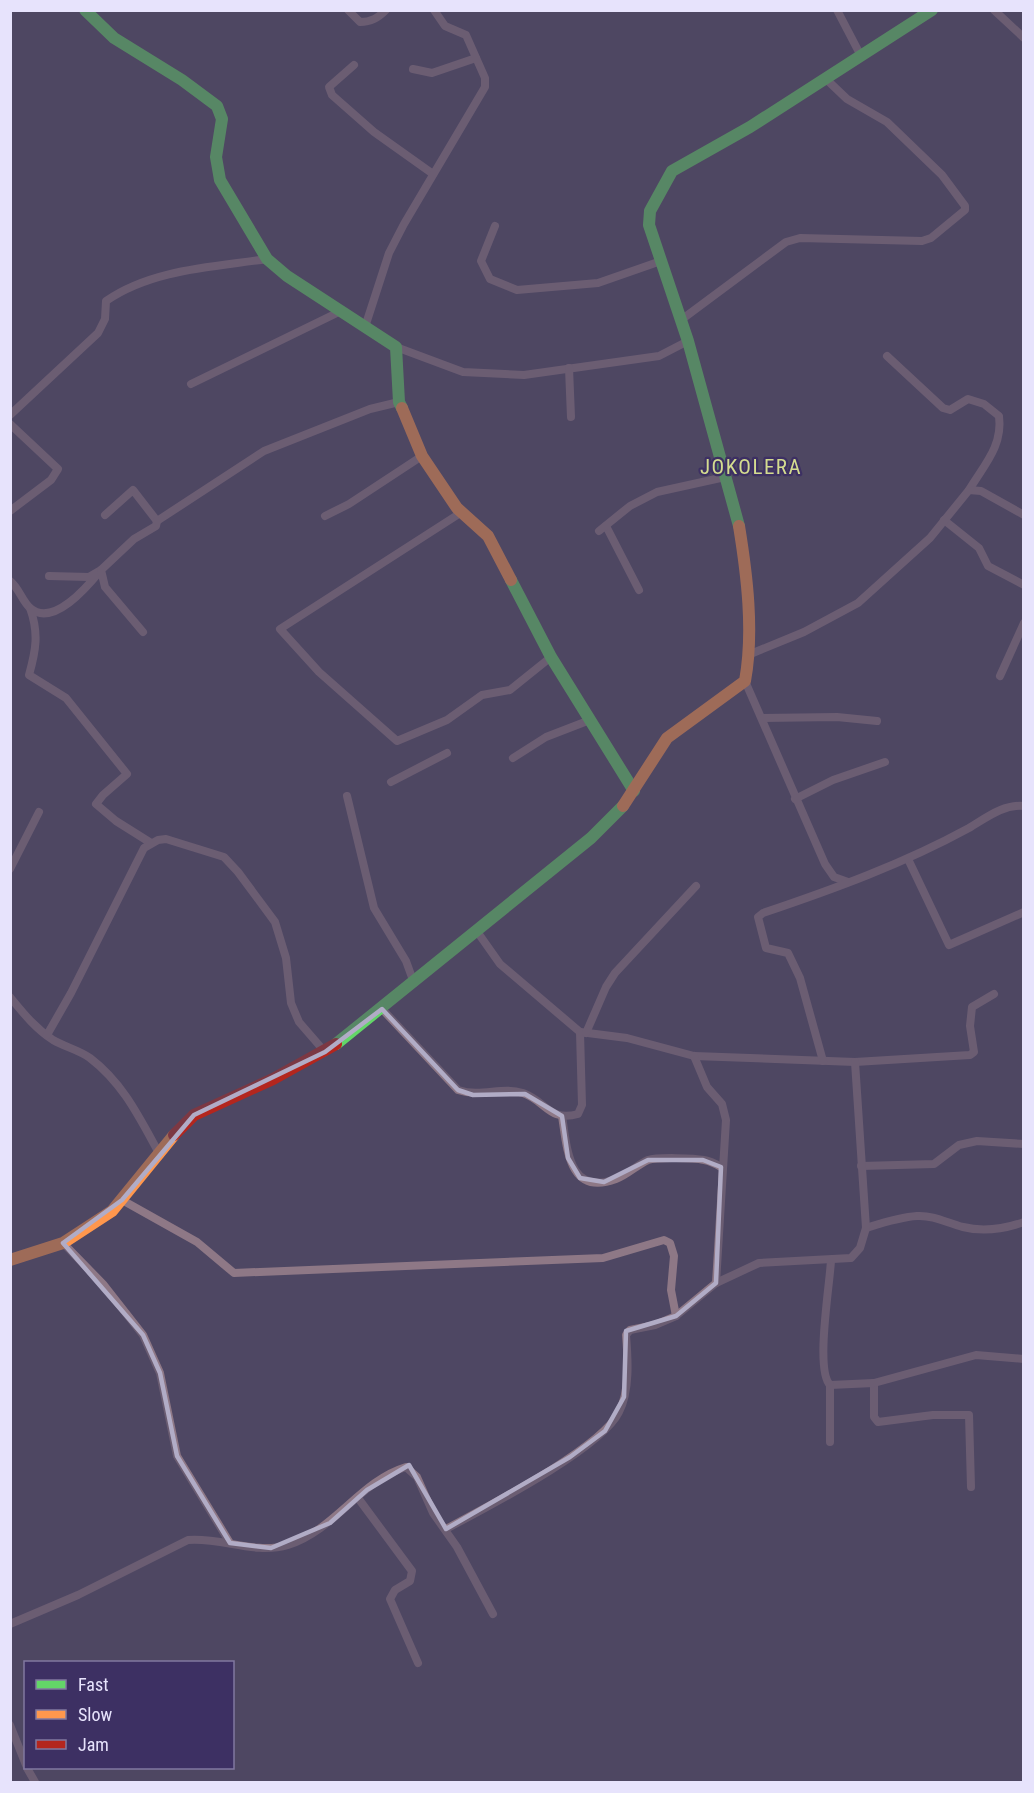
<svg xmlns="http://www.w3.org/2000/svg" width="1034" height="1793" font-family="'Roboto Condensed',sans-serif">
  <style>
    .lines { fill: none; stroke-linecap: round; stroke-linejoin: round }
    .street { stroke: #8e7886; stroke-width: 8 }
    .fast { stroke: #63d668; stroke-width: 12 }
    .slow { stroke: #ff974d; stroke-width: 12 }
    .jam { stroke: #b3261e; stroke-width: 12 }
    .marked { fill: none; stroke: #b1acc6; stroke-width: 4.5; stroke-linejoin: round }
    .labels { text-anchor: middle; stroke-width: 4.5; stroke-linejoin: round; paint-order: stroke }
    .quarter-label { font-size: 21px; letter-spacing: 1.5px; fill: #d4dc8f; stroke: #3d3063 }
  </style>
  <rect width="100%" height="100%" fill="#4e4763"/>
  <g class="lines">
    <!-- street -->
    <g class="street">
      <path d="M348,10L360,22C371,22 378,18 386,10"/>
      <path d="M837,10L861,56"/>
      <path d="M994,10L1024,38"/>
      <path d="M354,65L329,87L332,95L374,132L433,174"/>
      <path d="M413,69L432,73L476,58"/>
      <path d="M495,226L481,261L490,279L517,290L598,283L661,261"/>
      <path d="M681,320L786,242L800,238L922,241L931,238L965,210V206L942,175L887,122L847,99L826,79"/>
      <path d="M365,327L389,253L404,224L485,87V78L466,35L445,26L434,10"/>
      <path d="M396,347L463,372L524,375L659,356L688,341"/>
      <path d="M887,356L943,408L950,410L968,399L984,404L999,416C1003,446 984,465 969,490"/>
      <path d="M569,368L571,417"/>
      <path d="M191,384L341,311"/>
      <path d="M10,415L98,333L105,319L106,301C152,269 214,267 267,259"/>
      <path d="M10,424L58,469L51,480L10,511"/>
      <path d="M462,512L280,629L319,672L397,741L447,720L482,695L510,690L551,657"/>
      <path d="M105,515L133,490L157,521L264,451L370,409L399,402"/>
      <path d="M325,516L349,504L422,456"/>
      <path d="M944,520L979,548L988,566L1024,585"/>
      <path d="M606,526L639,590"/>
      <path d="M599,531L630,506L657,492L725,477"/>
      <path d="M10,581C19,588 22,601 30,608C53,628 88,586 101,570L89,577L49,576"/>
      <path d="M30,608C39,633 36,650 29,675L66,698L127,774L103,795L96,804L116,821L151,843"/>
      <path d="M143,632L105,587L101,570L134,539L156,526L157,521"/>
      <path d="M748,655L804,632L858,603L930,538L969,490L981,491L1024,515"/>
      <path d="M1000,676L1024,623"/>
      <path d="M745,681L825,864L834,877L848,882"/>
      <path d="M762,718L837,717L877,721"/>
      <path d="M513,758L546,737L590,720"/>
      <path d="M391,782L447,753"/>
      <path d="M347,796L374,908L406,961L414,983"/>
      <path d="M795,799L833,780L885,762"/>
      <path d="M908,859L949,945L1024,912"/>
      <path d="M10,869L39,812"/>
      <path d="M476,930L500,964L580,1032L627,1038L694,1056L855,1062L970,1055L974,1052L970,1026L972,1007L994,994"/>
      <path d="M10,997C24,1014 35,1028 53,1040C65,1047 79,1050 90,1058C124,1084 140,1119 160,1155"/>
      <path d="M382,1009L458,1090C482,1098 501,1086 523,1093C546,1101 549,1122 578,1114L582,1105L580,1032"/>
      <path d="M586,1033L606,987L615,973L696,886"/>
      <path d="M47,1035L71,993L144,848L158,840L166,839L224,857L238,872L275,922L286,958L291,1003L299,1022L325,1052"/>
      <path d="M694,1056L707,1087L722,1104L726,1120L716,1283"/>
      <path d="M823,1061L800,978L788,953L766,948L758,917L763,913C834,889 903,864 969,828C986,818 1003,804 1024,806"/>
      <path d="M562,1116C567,1147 568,1197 616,1179C627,1175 637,1165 648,1160C657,1157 694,1158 704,1160C710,1161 716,1164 721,1167"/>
      <path d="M861,1166L934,1164L959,1145L977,1141L1024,1144"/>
      <path d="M122,1200L197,1242L234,1273L603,1258L664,1240L670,1243L674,1256L671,1290L676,1316"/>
      <path d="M866,1228C882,1223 900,1217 917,1216C934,1215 947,1223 963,1227C983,1232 1004,1229 1024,1222"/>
      <path d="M63,1243L103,1284L143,1335L160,1373L177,1456L230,1543"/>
      <path d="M874,1383V1417L878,1422L933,1415H969L971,1487"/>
      <path d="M830,1385L874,1383L976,1355L1024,1359"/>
      <path d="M830,1442V1385C815,1370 830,1284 831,1260"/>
      <path d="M358,1498L412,1571L410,1581L395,1590L390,1599L418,1663"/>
      <path d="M446,1529C485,1508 601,1449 619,1412C630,1391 628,1359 626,1335L630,1330L655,1325L676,1316L716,1283L759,1263L851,1258L860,1248L866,1228L855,1062"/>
      <path d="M10,1624L78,1595L188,1540C222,1537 254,1555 288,1545C335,1530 360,1481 406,1467L417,1477L433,1513L457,1547L493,1614"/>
      <path d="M10,1725L26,1765"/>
      <path d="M27,1768L35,1782"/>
    </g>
    <!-- fast -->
    <g class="fast">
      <path d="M85,10L114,38L182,80L217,106L222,119L216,157L220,180L267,259L287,276L396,347L399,402L402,408"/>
      <path d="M739,526L688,341L649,225L650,211L672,171L750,127L932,10"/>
      <path d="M511,580L551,657L634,791"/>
      <path d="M336,1044L591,838L623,806"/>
    </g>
    <!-- slow -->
    <g class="slow">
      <path d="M402,408L422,456L457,508L488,536L511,580"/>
      <path d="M623,806L667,738L745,681C754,632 747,575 739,526"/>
      <path d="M10,1260L63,1243L112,1211L174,1135"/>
    </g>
    <!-- jam -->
    <path class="jam" d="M174,1135L194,1115L273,1079L336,1044"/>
  </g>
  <!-- marked area -->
  <path d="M0 0H1034V1793H0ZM382,1009L458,1090L473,1095L525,1094L562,1116L568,1158L580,1178L604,1182L648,1160H703L721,1167L716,1283L676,1316L626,1331L624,1397L605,1431L570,1457L446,1529L409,1465L367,1490L330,1523L271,1548L230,1543L177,1456L160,1373L143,1335L63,1243L122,1200L194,1115L325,1052Z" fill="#4e4763" fill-opacity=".55" fill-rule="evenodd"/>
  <path class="marked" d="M382,1009L458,1090L473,1095L525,1094L562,1116L568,1158L580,1178L604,1182L648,1160H703L721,1167L716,1283L676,1316L626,1331L624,1397L605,1431L570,1457L446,1529L409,1465L367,1490L330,1523L271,1548L230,1543L177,1456L160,1373L143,1335L63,1243L122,1200L194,1115L325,1052Z"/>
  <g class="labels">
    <!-- quarter labels -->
    <g class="quarter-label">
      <text x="751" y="474">JOKOLERA</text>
    </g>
  </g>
  <!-- border -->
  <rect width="1034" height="1793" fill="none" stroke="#e7e3fc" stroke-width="24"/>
  <!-- legend -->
  <rect x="24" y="1661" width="210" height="108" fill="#3d3063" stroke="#8178a0" stroke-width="1.5"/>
  <rect x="36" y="1680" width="30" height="9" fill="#63d668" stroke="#8178a0" stroke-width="1.5"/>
  <text x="78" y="1691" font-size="18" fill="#e7e3fc">Fast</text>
  <rect x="36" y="1710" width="30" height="9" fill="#ff974d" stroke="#8178a0" stroke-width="1.5"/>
  <text x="78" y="1721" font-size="18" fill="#e7e3fc">Slow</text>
  <rect x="36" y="1740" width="30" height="9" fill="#b3261e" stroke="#8178a0" stroke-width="1.5"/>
  <text x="78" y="1751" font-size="18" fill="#e7e3fc">Jam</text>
</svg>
